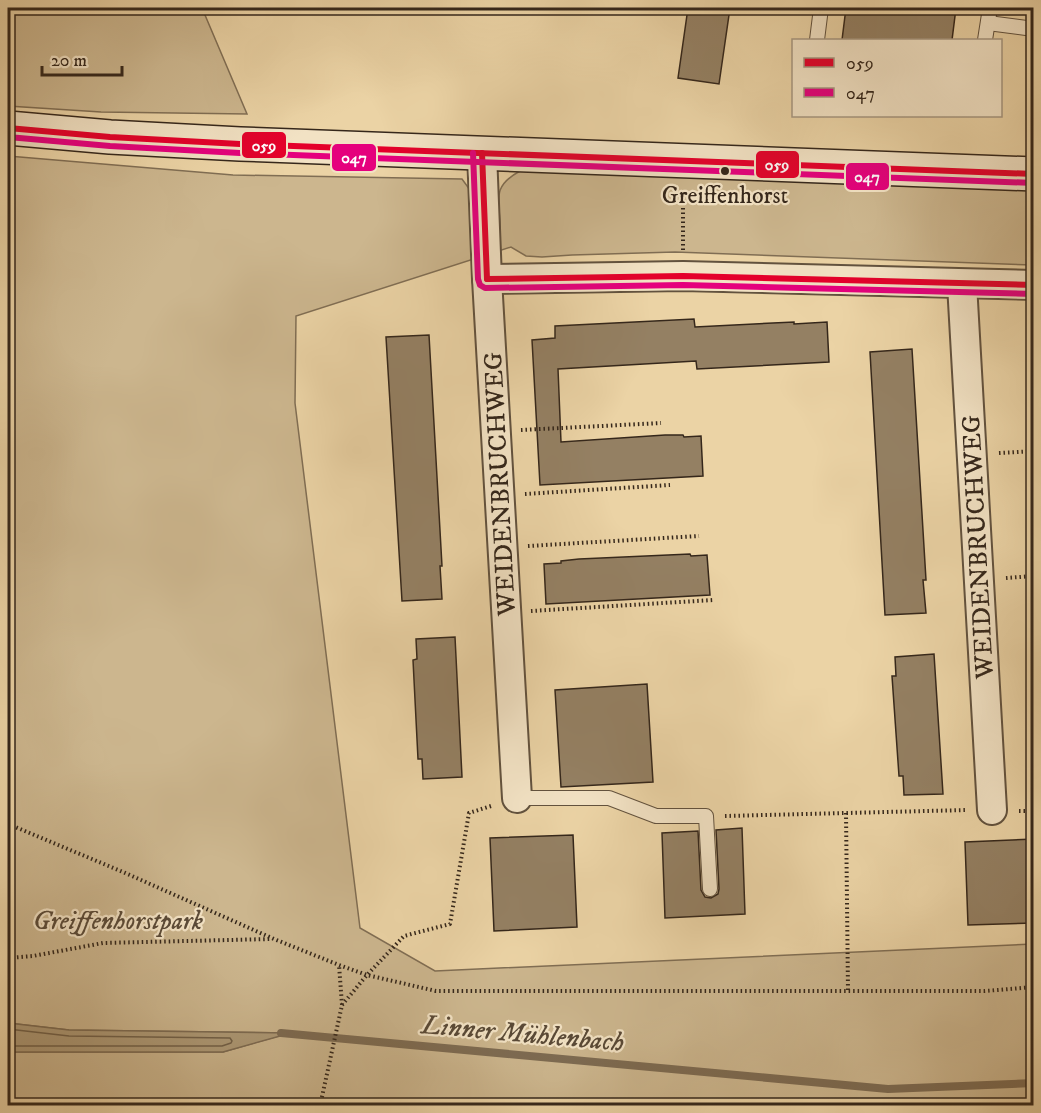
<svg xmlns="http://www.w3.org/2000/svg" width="1041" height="1113" font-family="'IM FELL DW Pica',serif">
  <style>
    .green { fill: #ccb68e; stroke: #806e54; stroke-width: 1.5 }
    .water { fill: #ad9976; stroke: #7d6b52; stroke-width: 1.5 }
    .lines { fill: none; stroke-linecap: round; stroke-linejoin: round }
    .shore { stroke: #716048; stroke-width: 1.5 }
    .stream { stroke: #7d6b52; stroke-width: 8 }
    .building { fill: #948063; stroke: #35271b; stroke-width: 1.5 }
    .lane-casing { stroke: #62523e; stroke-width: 16 }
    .street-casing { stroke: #62523e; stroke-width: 32 }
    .secondary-casing { stroke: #35271b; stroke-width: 36 }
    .path { stroke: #35271b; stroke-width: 4; stroke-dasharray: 1.5 3; stroke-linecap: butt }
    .lane { stroke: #f2e2c4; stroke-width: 14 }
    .street { stroke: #f2e2c4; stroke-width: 28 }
    .secondary { stroke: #f2e2c4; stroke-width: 33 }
    .bus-1-casing { stroke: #f2e2c4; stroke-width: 10 }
    .bus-2-casing { stroke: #f2e2c4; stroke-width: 10 }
    .bus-1 { stroke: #e4002b; stroke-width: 6 }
    .bus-2 { stroke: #e5007d; stroke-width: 6 }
    .bus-dot { fill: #35271b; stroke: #f2e2c4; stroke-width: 2 }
    .labels { text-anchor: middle; stroke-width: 4.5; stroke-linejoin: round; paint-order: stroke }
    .bus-label { font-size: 24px; fill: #35271b; stroke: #f2e2c4 }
    .street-label { font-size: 26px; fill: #35271b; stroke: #f2e2c4 }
    .park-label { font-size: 26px; font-style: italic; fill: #5b4b38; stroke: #f2e2c4 }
    .water-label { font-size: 27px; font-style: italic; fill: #594936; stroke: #f2e2c4 }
    .line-badge { stroke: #f2e2c4; stroke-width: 2 }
    .badge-label { font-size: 16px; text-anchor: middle; font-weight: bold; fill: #fff }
  </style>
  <rect width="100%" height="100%" fill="#ebd3a5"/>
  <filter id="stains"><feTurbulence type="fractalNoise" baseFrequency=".00333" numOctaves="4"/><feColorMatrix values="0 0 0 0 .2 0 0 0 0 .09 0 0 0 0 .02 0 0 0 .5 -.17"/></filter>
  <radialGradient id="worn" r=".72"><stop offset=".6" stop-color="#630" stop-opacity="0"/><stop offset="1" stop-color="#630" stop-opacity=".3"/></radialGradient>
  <!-- green -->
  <g class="green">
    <path d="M8,8H202L247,114L101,112L8,106Z"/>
    <path d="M8,156L233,175L462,179L500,231C501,202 489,188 520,171L1033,187V265L675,252L572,255L542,257L526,256L511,247L296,316L295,403L360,928L435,971L1033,944V1105H8V1052H223L289,1033L69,1030L8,1023Z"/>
  </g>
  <!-- water -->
  <path class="water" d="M8,1023L69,1030L291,1033L223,1052H8Z"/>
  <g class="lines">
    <!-- shore -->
    <path class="shore" d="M8,1029L69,1036L230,1038L232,1041L231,1043L222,1046H8"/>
    <!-- stream -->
    <path class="stream" d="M281,1033L888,1089L1034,1083"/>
  </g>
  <!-- building -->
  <g class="building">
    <path d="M688,8H730L719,84L678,78Z"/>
    <path d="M846,8H956L952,40H842Z"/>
    <path d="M694,319L695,327L794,322V324L827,322L829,362L697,369L696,361L558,369L561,442L665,435H683L684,437L701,436L703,476L540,485L532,340L555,338V326Z"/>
    <path d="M429,335L442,566H440L442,599L402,601L386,337Z"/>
    <path d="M912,349L926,580H923L926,613L885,615L870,352Z"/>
    <path d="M690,554L691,556L707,555L710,595L546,604L544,564L561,563V561L579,559Z"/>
    <path d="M455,637L462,777L423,779L422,759H418L413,660L417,659L416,639Z"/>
    <path d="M934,654L943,794L904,795L903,776H899L892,676H896L895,657Z"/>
    <path d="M647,684L653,782L561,787L555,690Z"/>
    <path d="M742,828L745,914L665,918L662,833L698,831L701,890L705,897L711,898L718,894L719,889L716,830Z"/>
    <path d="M573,835L577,927L494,931L490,838Z"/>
    <path d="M1034,839V923L968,925L965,842Z"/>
  </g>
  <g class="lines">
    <!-- lane casing -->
    <g class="lane-casing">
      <g id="lane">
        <path d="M988,23L1034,29"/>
        <path d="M817,40L821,8"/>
        <path d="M985,40L990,8"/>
        <path d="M517,798H609L656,816H706L710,889"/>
      </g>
    </g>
    <!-- street casing -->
    <g class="street-casing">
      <g id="street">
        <path d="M482,153L487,279L517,798"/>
        <path d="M487,279L683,276L1034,285"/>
        <path d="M962,284L992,810"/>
      </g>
    </g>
    <!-- secondary casing -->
    <g class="secondary-casing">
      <path id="secondary" d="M8,128L110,137L240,144L1034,174"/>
    </g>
    <!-- path -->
    <g class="path">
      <path d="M683,250V188"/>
      <path d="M521,430L661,423"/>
      <path d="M999,453L1034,451"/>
      <path d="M525,494L670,485"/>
      <path d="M528,546L699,536"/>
      <path d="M1006,578L1034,576"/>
      <path d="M531,611L713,600"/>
      <path d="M1019,811H1034"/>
      <path d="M846,813L848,991"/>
      <path d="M725,816L967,810"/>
      <path d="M8,824L123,872L274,939L339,965L367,975L436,991H985L1034,987"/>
      <path d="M8,958L33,956L103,943L270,939"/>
      <path d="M342,1005L367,975L404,936L450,924L469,813L491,806"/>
      <path d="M320,1106L342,1005L339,965"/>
    </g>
    <!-- lane -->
    <use href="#lane" class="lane"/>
    <!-- street -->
    <use href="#street" class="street"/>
    <!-- secondary -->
    <use href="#secondary" class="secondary"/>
    <!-- bus-1 casing -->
    <g class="bus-1-casing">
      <g id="bus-1">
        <path d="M8,128L110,137L240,144L1034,174"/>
        <path d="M482,153L487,279"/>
        <path d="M487,279L683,276L1034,285"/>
      </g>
    </g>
    <!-- bus-2 casing -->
    <g class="bus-2-casing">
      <g id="bus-2">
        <path d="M8,137L110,146L240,153L1034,183"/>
        <path d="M473,153L478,279L480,285L485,288L683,285L1034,294"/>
      </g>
    </g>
    <!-- bus-1 -->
    <use href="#bus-1" class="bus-1"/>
    <!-- bus-2 -->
    <use href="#bus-2" class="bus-2"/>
  </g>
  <!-- markers -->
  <circle class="bus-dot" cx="725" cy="171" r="5"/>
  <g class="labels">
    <!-- bus labels -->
    <g class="bus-label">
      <text x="725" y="203">Greiffenhorst</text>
    </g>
    <!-- street labels -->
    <g class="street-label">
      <text transform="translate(499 484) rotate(-93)" y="9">WEIDENBRUCHWEG</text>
      <text transform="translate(977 547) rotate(-93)" y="9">WEIDENBRUCHWEG</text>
    </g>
    <!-- park labels -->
    <g class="park-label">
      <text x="118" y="929">Greiffenhorstpark</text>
    </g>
    <!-- water labels -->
    <g class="water-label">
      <text transform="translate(523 1033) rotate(5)" y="9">Linner Mühlenbach</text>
    </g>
  </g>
  <g class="line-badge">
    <rect x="241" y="131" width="46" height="28" rx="6" fill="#e4002b"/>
    <rect x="331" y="143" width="46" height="29" rx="6" fill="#e5007d"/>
    <rect x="755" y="150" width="45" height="29" rx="6" fill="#e4002b"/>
    <rect x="845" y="162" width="45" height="29" rx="6" fill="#e5007d"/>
  </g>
  <g class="badge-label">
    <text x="264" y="151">059</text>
    <text x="354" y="163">047</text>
    <text x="777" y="170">059</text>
    <text x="867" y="182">047</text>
  </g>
  <!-- margin -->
  <rect width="1041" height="1113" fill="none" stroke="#ebd3a5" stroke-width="30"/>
  <rect x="9" y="9" width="1023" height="1095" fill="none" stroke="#35271b" stroke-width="3"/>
  <rect x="15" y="15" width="1011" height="1083" fill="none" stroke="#35271b" stroke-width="1.5"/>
  <!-- legend -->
  <rect x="792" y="39" width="210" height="78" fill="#f2e2c4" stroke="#a69780" stroke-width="1.5"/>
  <rect x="804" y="58" width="30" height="9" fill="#e4002b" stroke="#a69780" stroke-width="1.5"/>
  <text x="846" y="69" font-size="18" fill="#35271b">059</text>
  <rect x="804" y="88" width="30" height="9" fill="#e5007d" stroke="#a69780" stroke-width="1.5"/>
  <text x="846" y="99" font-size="18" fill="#35271b">047</text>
  <!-- scale -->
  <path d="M42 66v9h80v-9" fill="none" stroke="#35271b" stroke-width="3"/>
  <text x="51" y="66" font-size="18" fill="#35271b" stroke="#f2e2c4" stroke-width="4.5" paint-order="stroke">20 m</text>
  <rect width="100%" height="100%" filter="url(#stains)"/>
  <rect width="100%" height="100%" fill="url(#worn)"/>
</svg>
